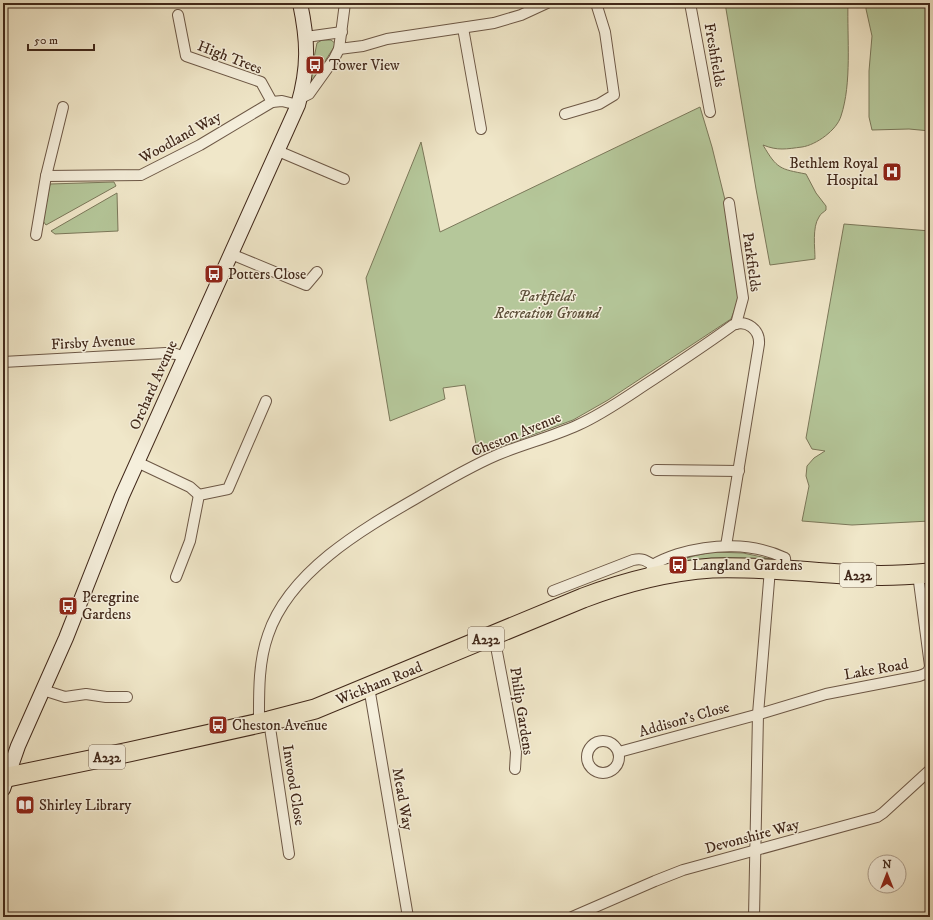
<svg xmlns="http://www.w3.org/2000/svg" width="933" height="920" font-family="'IM FELL DW Pica',serif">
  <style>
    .green { fill: #b5c79a; stroke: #7b785a }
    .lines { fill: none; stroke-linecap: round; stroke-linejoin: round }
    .street-casing { stroke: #6d5846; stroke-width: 12 }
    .secondary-casing { stroke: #41281a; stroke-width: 16 }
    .highway-casing { stroke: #41281a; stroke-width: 21 }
    .street { stroke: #f5efdc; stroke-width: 10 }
    .secondary { stroke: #f5efdc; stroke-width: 14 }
    .highway { stroke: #f0e7c9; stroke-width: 19 }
    .labels { text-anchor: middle; stroke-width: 3; stroke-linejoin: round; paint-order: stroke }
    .shield { fill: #f5efdc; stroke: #776454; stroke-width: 1 }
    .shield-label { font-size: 14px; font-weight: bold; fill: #41281a }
    .street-label { font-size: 15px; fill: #41281a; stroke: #f5efdc }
    .poi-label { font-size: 15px; fill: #41281a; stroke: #f5efdc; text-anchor: start }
    .park-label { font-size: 15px; font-style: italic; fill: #5e503a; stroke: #f5efdc }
  </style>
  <rect width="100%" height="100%" fill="#f0e7c9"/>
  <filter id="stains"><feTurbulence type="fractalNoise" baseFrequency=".005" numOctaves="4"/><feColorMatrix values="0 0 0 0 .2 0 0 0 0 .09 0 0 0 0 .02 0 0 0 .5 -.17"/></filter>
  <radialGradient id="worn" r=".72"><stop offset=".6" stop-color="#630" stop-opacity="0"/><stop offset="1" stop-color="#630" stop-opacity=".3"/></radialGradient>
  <!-- green -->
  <g class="green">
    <path d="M725,3H848C847,38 852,83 841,116C837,130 816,145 802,147C786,149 778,151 763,145C777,169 780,169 806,174L816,193L826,206V210C824,212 820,214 819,217C812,227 815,248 815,259L770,265L756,189Z"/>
    <path d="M866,3H930V131L909,129L872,130L869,117V71L872,36L866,9Z"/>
    <path d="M322,40H331L336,44L312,81L309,83L317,43Z"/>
    <path d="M700,107L712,147L726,204L739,298L731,319L608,400L573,420L478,455L465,385L443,388L445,399L390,421L366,278L421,142L440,232Z"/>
    <path d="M114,182L116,186L46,225L43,221L50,184Z"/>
    <path d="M117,193L118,231L55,234L51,231Z"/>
    <path d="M844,224L930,231V521L852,525L802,521L809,486L806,476L807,466L814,458L825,451L812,449L806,438Z"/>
    <path d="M713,552L743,553L776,560L672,563L693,556Z"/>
  </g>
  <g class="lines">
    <!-- street casing -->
    <g class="street-casing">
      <g id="street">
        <path d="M690,3L710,112"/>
        <path d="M178,15L186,56L261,82L272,102"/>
        <path d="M463,28L481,129"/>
        <path d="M306,37L342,32"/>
        <path d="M339,49L363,46L387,39L494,23L521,15L547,3"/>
        <path d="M301,94L305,96L309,94L334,59L339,49L345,3"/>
        <path d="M565,114L599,104L614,95L605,32L596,3"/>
        <path d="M278,151L344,179"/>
        <path d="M46,176L141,175L200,145L272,102L282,101L298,105"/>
        <path d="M729,203L743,298L736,324"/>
        <path d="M36,235L46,176L63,107"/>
        <path d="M231,254L306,285L317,272"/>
        <path d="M3,362L166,353L176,354L184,357"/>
        <path d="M137,462L190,487L199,495"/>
        <path d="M656,470L739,471"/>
        <path d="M652,576L651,571L653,565C660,560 669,557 678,554C712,544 752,542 785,558L786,570"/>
        <path d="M176,577L190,541L199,495L228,489L266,401"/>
        <path d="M553,591L633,560C642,558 645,560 653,565"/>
        <path d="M494,636L516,752L515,769"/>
        <path d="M369,687L408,917"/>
        <path d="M43,690L65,697L86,694L106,697H127"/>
        <path d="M269,721L289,854"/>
        <path d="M259,724C259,695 258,663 268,635C289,572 361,530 415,499C442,483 469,467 497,455C523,444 552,437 578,425C605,413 629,395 654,379C681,361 707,344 733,325C747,319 760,330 759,344L726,546"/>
        <circle cx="603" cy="757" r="16"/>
        <path d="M619,752L763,713L826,694L919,676C925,674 929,673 930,666L918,574"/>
        <path d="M572,917L655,881L683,870L877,817L883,813L930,770"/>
        <path d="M754,917L758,714L770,569"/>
      </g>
    </g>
    <!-- secondary casing -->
    <g class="secondary-casing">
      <path id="secondary" d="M3,789L18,746L66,638L122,496L298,105C309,67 308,41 300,3"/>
    </g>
    <!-- highway casing -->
    <g class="highway-casing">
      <path id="highway" d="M3,778L129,752L269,721L315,709L583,598C625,582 668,571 712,568C763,566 813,573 863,575C886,576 908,575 930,573"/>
    </g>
    <!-- street -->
    <use href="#street" class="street"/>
    <!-- secondary -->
    <use href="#secondary" class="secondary"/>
    <!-- highway -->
    <use href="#highway" class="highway"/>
  </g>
  <!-- icons -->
  <defs>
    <g id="bus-square" transform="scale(1)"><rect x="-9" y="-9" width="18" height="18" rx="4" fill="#8f2418" stroke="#f5efdc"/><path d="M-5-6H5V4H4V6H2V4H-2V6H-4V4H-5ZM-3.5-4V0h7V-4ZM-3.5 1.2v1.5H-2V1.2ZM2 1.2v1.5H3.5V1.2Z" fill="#fff"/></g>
    <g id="hospital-square" transform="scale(1)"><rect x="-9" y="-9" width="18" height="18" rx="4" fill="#8f2418" stroke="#f5efdc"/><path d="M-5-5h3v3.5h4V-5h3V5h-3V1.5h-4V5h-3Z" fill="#fff"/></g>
    <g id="library-square" transform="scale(1)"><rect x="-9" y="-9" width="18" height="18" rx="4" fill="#8f2418" stroke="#f5efdc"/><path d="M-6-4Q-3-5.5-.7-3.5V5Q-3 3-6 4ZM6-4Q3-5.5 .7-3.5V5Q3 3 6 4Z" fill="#fff"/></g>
  </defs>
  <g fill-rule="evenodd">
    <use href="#bus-square" x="315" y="65"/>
    <use href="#hospital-square" x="892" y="172"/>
    <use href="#bus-square" x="214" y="274"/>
    <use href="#bus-square" x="678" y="565"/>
    <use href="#bus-square" x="68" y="606"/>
    <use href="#bus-square" x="218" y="725"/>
    <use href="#library-square" x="25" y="805"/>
  </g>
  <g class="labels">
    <!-- shield labels -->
    <g class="shield">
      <rect x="840" y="563" width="36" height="24" rx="3"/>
      <rect x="468" y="627" width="36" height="24" rx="3"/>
      <rect x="89" y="745" width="36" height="24" rx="3"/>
    </g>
    <g class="shield-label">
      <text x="858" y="580">A232</text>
      <text x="486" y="644">A232</text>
      <text x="107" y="762">A232</text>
    </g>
    <!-- street labels -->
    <g class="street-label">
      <text transform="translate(715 55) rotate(80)" y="5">Freshfields</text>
      <text transform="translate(230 57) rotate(21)" y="5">High Trees</text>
      <text transform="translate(180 137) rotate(-29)" y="5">Woodland Way</text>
      <text transform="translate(752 262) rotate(82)" y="5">Parkfields</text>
      <text transform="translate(93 342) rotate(-3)" y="5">Firsby Avenue</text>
      <text transform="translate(153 385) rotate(-66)" y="5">Orchard Avenue</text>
      <text transform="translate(516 434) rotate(-22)" y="5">Cheston Avenue</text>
      <text transform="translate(876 669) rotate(-10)" y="5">Lake Road</text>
      <text transform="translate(379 683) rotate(-22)" y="5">Wickham Road</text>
      <text transform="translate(522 711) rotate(81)" y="5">Philip Gardens</text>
      <text transform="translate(684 719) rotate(-16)" y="5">Addison's Close</text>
      <text transform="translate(294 785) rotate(81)" y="5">Inwood Close</text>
      <text transform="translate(403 799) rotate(80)" y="5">Mead Way</text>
      <text transform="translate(752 836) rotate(-15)" y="5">Devonshire Way</text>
    </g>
    <!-- poi labels -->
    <g class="poi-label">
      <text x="329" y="70">Tower View</text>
      <text x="878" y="168" text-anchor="end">Bethlem Royal<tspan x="878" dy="17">Hospital</tspan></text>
      <text x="228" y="279">Potters Close</text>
      <text x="692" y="570">Langland Gardens</text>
      <text x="82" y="602">Peregrine<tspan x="82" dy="17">Gardens</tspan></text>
      <text x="232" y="730">Cheston Avenue</text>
      <text x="39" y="810">Shirley Library</text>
    </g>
    <!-- park labels -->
    <g class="park-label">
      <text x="547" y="301">Parkfields<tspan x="547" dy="17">Recreation Ground</tspan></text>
    </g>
  </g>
  <!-- margin -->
  <rect width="933" height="920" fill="none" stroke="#f0e7c9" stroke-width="16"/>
  <rect x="4" y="4" width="925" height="912" fill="none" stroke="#41281a" stroke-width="2"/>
  <rect x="8" y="8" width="917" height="904" fill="none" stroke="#41281a"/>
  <!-- north arrow -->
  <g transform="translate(887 874)"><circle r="19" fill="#f5efdc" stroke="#ad9f8e"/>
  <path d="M0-3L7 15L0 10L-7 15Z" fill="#8f2418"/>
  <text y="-6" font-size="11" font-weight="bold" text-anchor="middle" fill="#41281a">N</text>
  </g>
  <!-- scale -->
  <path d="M28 44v6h66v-6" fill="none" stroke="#41281a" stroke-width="2"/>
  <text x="34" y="44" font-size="12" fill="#41281a" stroke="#f5efdc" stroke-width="3" paint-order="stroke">50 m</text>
  <rect width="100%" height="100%" filter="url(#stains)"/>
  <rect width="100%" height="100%" fill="url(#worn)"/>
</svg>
